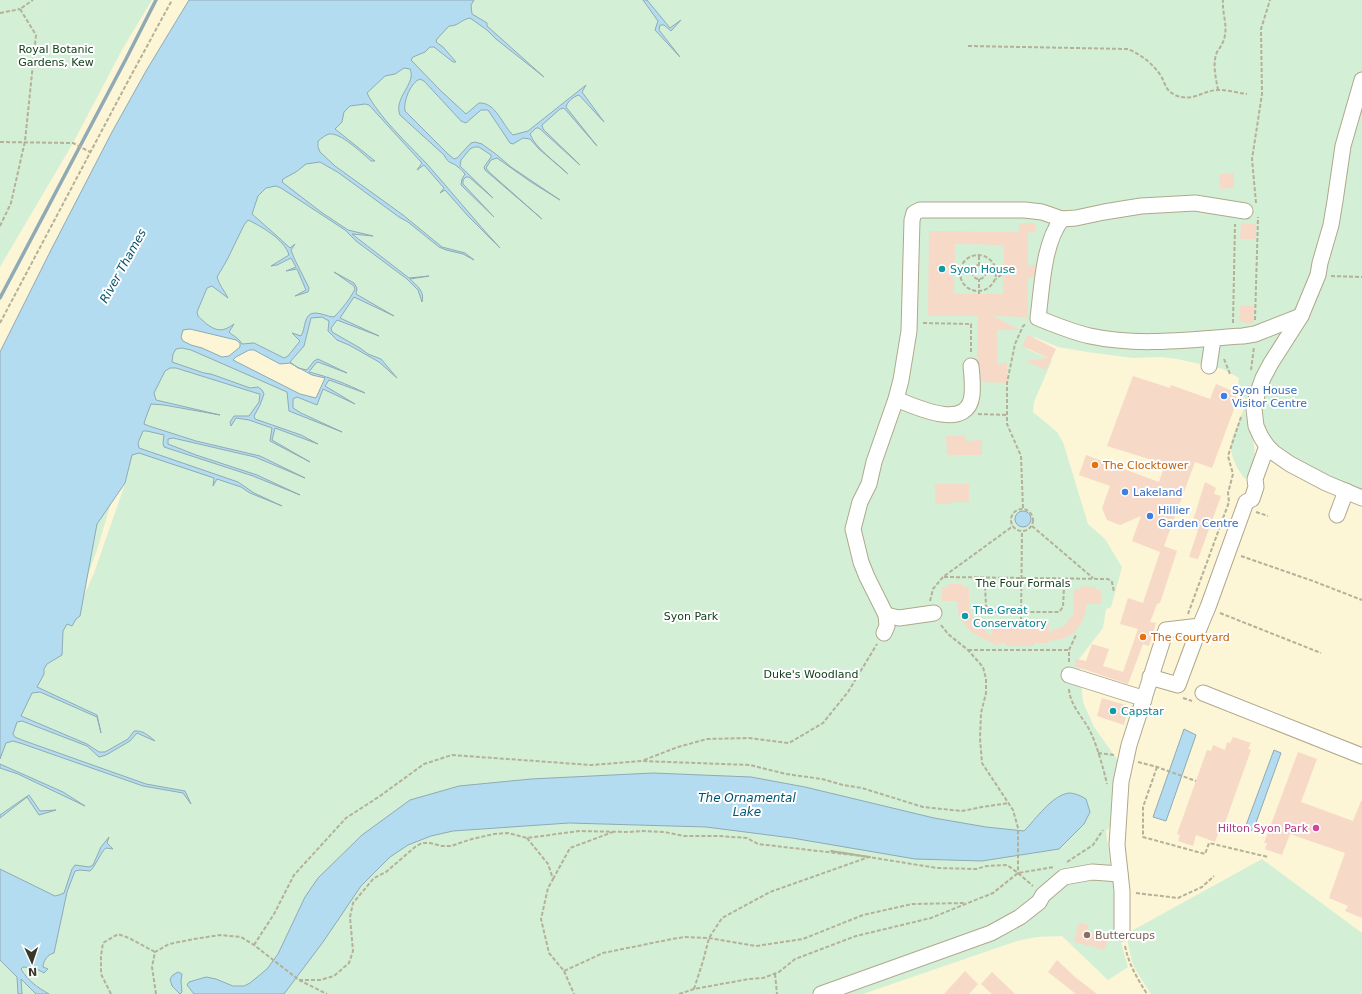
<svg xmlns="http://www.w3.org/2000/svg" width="1362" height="994" font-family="'DejaVu Sans',sans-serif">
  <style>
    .green { fill: #d3f0d6; fill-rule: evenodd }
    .water { fill: #b4dcf0; stroke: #8faab5; fill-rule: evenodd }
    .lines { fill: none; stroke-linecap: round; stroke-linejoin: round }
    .stream { stroke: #8faab5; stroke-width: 3.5 }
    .building { fill: #f7d9c7; fill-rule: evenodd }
    .minor-casing { stroke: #afa88b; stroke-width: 17 }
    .path { stroke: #b5b098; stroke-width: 2; stroke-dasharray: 4 2; stroke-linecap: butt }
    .minor { stroke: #fff; stroke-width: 15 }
    .culture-dot { fill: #0f9aa8; stroke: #fff; stroke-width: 1.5 }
    .shop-dot { fill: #3f7fe0; stroke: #fff; stroke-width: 1.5 }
    .food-dot { fill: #e8710a; stroke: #fff; stroke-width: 1.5 }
    .hotel-dot { fill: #d1479c; stroke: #fff; stroke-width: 1.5 }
    .education-dot { fill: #8d6e63; stroke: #fff; stroke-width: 1.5 }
    .labels { text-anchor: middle; stroke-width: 4; stroke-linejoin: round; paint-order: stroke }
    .park-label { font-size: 11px; fill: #12411c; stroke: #fff }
    .culture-label { font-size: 11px; fill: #0d838f; stroke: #fff; text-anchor: start }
    .shop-label { font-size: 11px; fill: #366cbe; stroke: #fff; text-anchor: start }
    .food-label { font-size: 11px; fill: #c56008; stroke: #fff; text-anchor: start }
    .hotel-label { font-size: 11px; fill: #b23c85; stroke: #fff; text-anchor: end }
    .education-label { font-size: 11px; fill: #785e54; stroke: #fff; text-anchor: start }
    .water-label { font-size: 12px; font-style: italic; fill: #02536e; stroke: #fff }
  </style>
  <rect width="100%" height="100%" fill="#fcf5d6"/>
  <!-- green -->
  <g class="green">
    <path d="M0,0H152L123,48L73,143L0,267Z"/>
    <path d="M393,0H1362V492L1294,458L1269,438L1264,423L1249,392L1247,399L1237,393L1239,378L1223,369L1177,359L1161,357L1133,358L1087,352L1058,347L1034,337L1027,349L1052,360L1034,402L1033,412L1057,432L1063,442L1088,524L1105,539L1122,567L1111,607L1106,609L1103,628L1079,659L1083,702L1094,727L1119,762L1111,825L1106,831L1119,935L1128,967L1108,980L1062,936L1037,937L1017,941L863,994H0V768L9,771L0,764V710L124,388ZM190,329L236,340L240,343V347L229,356L222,357L202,348L191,345L183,341L181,337L184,330ZM249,350H254L280,364L290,363L312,375L325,378L316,398L300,394L233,361L236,357ZM131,458L125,484L94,573L71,625L67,624L76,607L97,550L113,496ZM63,631V641L55,659L47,664L44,669V674L41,679L44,665Z"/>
    <path d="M1244,408C1248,425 1260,451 1252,468C1251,472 1248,476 1245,479C1238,470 1230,457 1231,444C1232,436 1241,417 1244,408Z"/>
    <path d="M1262,859L1362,933V994H1151L1135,969L1132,962L1126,934Z"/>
  </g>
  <!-- water -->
  <g class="water">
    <path d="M189,0H474L471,5L472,14L487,23V26L544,77L496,39L487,30L470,18C460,20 459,26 449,26L437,39L436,42L443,47L456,62H453L434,47H430L425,52L413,57L411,60L440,90L466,114L479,103C496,102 502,125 513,135L528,131L586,85L582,92L604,122L579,95C574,96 567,102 566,107L597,146L564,108L560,109L542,125L543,129L580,165L539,128H536L530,134C535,148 557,163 568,174L539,149L530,139L523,138L513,144L510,143L488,110H481L466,123L461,121L424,81L420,79C411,82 403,101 405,111L448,154L454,159L457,158L471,143L475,142L482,144L497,155L511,167L560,200L531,182L497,158L491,160L486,168L489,172L542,219L485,170L484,167L491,157V155L479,147H474L470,149L461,160L460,166L493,198L469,177H466L463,180V184L494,217L461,185L462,179L465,174C463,172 461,169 458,167C451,161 449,165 444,155L400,115C393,98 417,83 410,69L404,68L395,74L385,76L367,93C378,116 408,144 426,163C451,191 475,221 500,248L468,216L445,190L440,193L444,188L424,165L417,170L422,163L369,105L365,104L350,106L344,112L342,122L335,129L375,161H371C362,153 340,132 329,134C325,135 321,139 318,141V147L320,152L335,166L403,215L442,247L465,253L474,260L463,254L446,250L439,247L408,222L399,217L339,173L320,162L306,164L296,172L283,179L282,182L321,212L348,230L373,236L352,234L409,278L429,276L410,279C417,286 425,291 422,302L418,290L407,279L356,241L345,230L281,188L276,186L266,188L258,196L252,214L277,236L290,248L295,244L291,250L294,258L309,288L308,292L295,296L306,290L297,269L286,271L296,267L291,258L277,265L271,266L289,255C285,240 261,226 248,220L244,225L227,260L217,277C219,285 224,290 228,298L212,286L207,288L197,312L198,316C204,322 215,333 225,329C228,328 231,326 234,324L229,332C233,336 239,338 242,344L254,343L284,358L288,356L300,341L292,333L301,336C306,329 303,313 315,313C322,313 328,317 334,317C342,309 350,299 355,289L354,286L334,272L354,283L357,288L356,294L394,316L354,297L340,318L379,336L337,320L331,328L332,332L360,348L368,354L381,359L397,378L379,362L349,345L337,340L328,331L329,321L322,317L311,318L304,346L290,362L298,368L307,370L314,361L318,359L347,373L318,362L315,364L309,372C329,377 347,384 365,393L329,380L325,386L355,404L323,389L317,405L297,397L293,399V408L301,413L342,432L289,411L287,392L191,350L182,348L176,349L173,354L172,362L204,373L211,374L250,388L258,387L262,390L264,394L260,405L254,416L255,419L301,435L318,444L275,428L272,440L310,462L270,441L272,428L249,420L236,418L231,426L230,422L234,416H249L259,402L260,394L256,393L176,368H170L165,371L154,393L156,400L220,415L164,405L151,404L145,420L144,424L149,426L196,441L260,456L305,478L255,457L173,438L168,439V444L196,455L257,475L300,495L253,476L164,447L163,443L164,435L147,431H143L138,443L139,448L238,482L254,493L282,506L250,493L241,487L217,479L213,486L214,478L139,453L132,455L125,483L97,524L80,616L76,619L72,626L67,624L63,631L62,655L47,664L44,669V674L37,687L97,715L101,733L97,717L40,692L32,693L21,716L87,744L99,752H105L128,739L134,731C143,730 149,736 155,741L137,733L130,741L106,755L99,757L87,746L22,721L17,722L13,734L15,737L22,740L146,784L185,791L191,804L183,793L143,786L23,744L13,741L6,743L0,759V352L52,248L112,132L146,71ZM190,329L236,340L240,343V347L229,356L222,357L202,348L191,345L183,341L181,337L183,330ZM249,350H254L280,364L290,363L312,375L325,378L316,398L300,394L233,360L236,357Z"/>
    <path d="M643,0H647L670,28L681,20L671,31L664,25H660L659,30L680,57L655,30L658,21Z"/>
    <circle cx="1023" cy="519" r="8"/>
    <path d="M1184,729L1196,735L1166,821L1153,817Z"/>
    <path d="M1274,750L1281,753L1253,831L1245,828Z"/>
    <path d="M0,764L63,792L85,806L18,774L0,768Z"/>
    <path d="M653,773L751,777L805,787L934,818L986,827L1024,831C1035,820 1052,795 1069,793C1075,793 1081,796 1086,799L1090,812L1084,824L1059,849L982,861L915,859L792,838L706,827L569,823L453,831L431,836L408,845L390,857L361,886L323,942L284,994H194L187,985L189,982L206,977L216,979L233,986H244L250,983L267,969L278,954L305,897L318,878L362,835L410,800L459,786L531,779Z"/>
    <path d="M29,795L40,811L56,810L39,815L27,797L0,818V815Z"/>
    <path d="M109,837L107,843L113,849C111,849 108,848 106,848C102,850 95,867 90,871L80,870L75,871L67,892L54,953C48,954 43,961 43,967L48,969L44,973L35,968L23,967L21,969C28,981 37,987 49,994H36L21,979L22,994H18L17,977L0,960V869L55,896L59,895L64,893L72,869L75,865L89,867L93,865L101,847Z"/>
    <path d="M178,972L182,974L181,981L182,992L180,994L172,986L170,979L173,975Z"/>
  </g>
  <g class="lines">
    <!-- stream -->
    <path class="stream" d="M0,298L126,59L156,0"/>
  </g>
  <!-- building -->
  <g class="building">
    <path d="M1234,173V188L1220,189L1219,174Z"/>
    <path d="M1019,223H1035V233L1028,232V265H1036L1034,277L1028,278V317L993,316L1020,330H997V364L1007,363V383L981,382L980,365L977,360L978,316H928L929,231L1019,232ZM955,244L1004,245L1003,294H954Z"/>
    <path d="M1241,223L1256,224V239H1240Z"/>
    <path d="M1240,306H1254V323L1239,322Z"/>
    <path d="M1028,335L1056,349L1046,370L1025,361L1048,358L1022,346Z"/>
    <path d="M1133,376L1170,388L1171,385L1210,399L1216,384L1237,393L1234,409L1212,468L1195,462L1164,546L1177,551L1160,603L1157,604L1150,622L1156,623L1149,646L1143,644L1128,684L1074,666L1076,659L1086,661L1092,644L1109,649L1103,666L1123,672L1138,629L1120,624L1128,598L1143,603L1160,552L1132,541L1141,516L1120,525L1107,520L1102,508L1110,486L1079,475L1086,455L1159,482L1165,464L1107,446Z"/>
    <path d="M965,435V441L982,440V455H947L946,436Z"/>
    <path d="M1205,482L1216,488L1214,494L1221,496L1198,559L1189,557L1198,530L1191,527Z"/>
    <path d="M935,484H969V502H951V504H935Z"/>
    <path d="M948,584H963V587H969V608L972,616L991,636L992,624H1007V620H1034V624H1049V632L1064,626L1073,615L1074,589L1081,590L1080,586L1096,587L1095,590H1101V604H1087L1083,620L1075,632L1069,636L1062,639L1049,641L1048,643H1034V646H1006V643H997L1000,646V647L974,634L969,630L959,617L957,601H942V587H948Z"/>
    <path d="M1102,698L1129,706L1124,725L1097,716Z"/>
    <path d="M1233,737L1251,743L1248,749L1251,750L1221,834H1218L1215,842L1196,835L1193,846L1178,841L1180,835L1177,834L1207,750L1211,751L1213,745L1225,750L1227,742L1230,743Z"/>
    <path d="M1298,752L1317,759L1301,802L1353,821L1361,801H1362V918L1345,911L1348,906L1329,898L1345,853L1290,834L1282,855L1265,849L1267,843H1264Z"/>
    <path d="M1079,922L1089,925L1087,932L1108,938L1105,950L1074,942Z"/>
    <path d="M1057,960L1075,977L1097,994H1076L1048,972Z"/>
    <path d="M965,971L978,984L969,994H944Z"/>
    <path d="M992,972L1015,994H992L981,984Z"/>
  </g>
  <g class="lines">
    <!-- minor casing -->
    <g class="minor-casing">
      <g id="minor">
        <path d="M1362,80L1343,146L1335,201L1331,225L1320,263L1318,275L1301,316L1271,363L1263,378L1257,395L1254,409L1256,426L1261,437L1267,446L1274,453L1290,464L1326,483L1362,498"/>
        <path d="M1245,211L1195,203L1141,206L1104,212L1076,218L1062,219C1043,243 1042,288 1038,318C1055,325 1072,332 1090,336C1140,347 1193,339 1243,336L1255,334L1301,316"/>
        <path d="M1209,366L1213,339"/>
        <path d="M896,399C916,407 968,432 972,395C973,385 972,375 971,366"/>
        <path d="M1337,515L1346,491"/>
        <path d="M886,615L899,618L934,613"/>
        <path d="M884,633L887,626L886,615L867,577L861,562L853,529L860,502L869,484L874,462L896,399L901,380L909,331L912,220L914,213L920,210H1025L1042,212L1062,219"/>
        <path d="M1069,675L1139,697L1144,700"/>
        <path d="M1150,677L1178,685L1200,626"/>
        <path d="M1203,693L1362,756"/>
        <path d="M1122,933V891L1117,845L1121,782L1129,745L1166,630L1200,626L1208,607L1246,502L1252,499L1256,487L1255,479L1267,446"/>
        <path d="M821,994L991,933L1020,917L1039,902L1043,895L1064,877L1092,872L1120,874"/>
      </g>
    </g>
    <!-- path -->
    <g class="path">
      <path d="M0,13L20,9"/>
      <path d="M968,46L1128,49C1142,55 1153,64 1161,76C1166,85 1165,90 1175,95C1193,103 1202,90 1219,90C1229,90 1238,93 1247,94"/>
      <path d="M1218,90C1216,78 1212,64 1217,52C1221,46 1224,42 1225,35C1227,23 1222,12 1223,0"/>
      <path d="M0,142L73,143L90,152"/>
      <path d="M1256,203L1252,159L1262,94L1261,29L1270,0"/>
      <path d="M0,226L11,203L25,141L36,35L20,9L33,0"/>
      <circle cx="978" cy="273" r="18"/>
      <circle cx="979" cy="272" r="7"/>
      <path d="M979,266V255"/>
      <path d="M996,266L1003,273L996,279"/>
      <path d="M961,267L955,272L961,277"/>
      <path d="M961,273H972"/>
      <path d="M985,273H996"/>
      <path d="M1331,276L1362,277"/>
      <path d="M979,294V279"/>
      <path d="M1255,320L1258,217"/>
      <path d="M0,323L127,83L172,0"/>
      <path d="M923,323L971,324V353"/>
      <path d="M1233,323L1235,224"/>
      <path d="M1224,359L1230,374"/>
      <path d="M1251,370L1254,347"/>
      <path d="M978,414L1007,415"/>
      <path d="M1023,508L1021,456L1007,424V383L1015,344L1023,326L1026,324"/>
      <circle cx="1022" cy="520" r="11"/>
      <path d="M1256,512L1268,516"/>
      <path d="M1032,526L1093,578"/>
      <path d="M1241,556L1313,581L1362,600"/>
      <path d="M944,577L1108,579L1112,582L1114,592"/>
      <path d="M978,577L985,586L986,606L990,610L994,612H1059L1063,607L1064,588L1073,578"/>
      <path d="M930,601L933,589L943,577L1013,526"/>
      <path d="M1220,613L1321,653"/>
      <path d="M1188,614L1229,502L1228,493L1233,474L1228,456L1241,417"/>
      <path d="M1021,621L1022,531"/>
      <path d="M941,625L948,634L968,650L983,667L986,679V693L981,713L980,738L982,763L1013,810L1018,828V873"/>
      <path d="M968,650H1069"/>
      <path d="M1069,662V650L1076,635"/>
      <path d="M1069,689C1070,706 1084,718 1091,733C1098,749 1103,767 1107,784"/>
      <path d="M1183,698L1192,701"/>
      <path d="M1098,753L1114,755"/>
      <path d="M644,760L678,747L707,739L749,738L789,743L823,723L848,692L877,644"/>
      <path d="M1138,762L1157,767L1196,781"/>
      <path d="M1157,767L1143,807V837L1205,854L1209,843L1268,857"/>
      <path d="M527,838L548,864L553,879L548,888L541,919L549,953L564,971L603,953L672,939L685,937L709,938L756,946L803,939L863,915L912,904L966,903"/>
      <path d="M1067,862L1093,845L1103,830"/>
      <path d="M553,879L570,848L613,832"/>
      <path d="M1136,893L1178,898L1202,887L1214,876"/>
      <path d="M254,945L274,914L294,875L346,818L380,796L424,764L452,755L591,765L642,761L750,765L786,774L822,779L843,785L862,788L923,807L962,811L982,807L1009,803"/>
      <path d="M1125,946C1129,965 1137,978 1147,994"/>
      <path d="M564,971L574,994"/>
      <path d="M775,974L777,994"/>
      <path d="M299,980H320L334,976L349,963L353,951L350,917L353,903L374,878L386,872L415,847L422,843H430L442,846H451L472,839L494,834L508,833L527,838L579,831L628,832L643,831L664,832L684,836H719L747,838L758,844L870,857L831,851L937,868L976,869L987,866L1007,865L1018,873L1033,886"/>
      <path d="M694,989L703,961L709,938L722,918L770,892L869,857"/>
      <path d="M111,994L101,974V956L103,943L118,934L129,938L155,952"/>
      <path d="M156,994L152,967L155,952L169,944L194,939L220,935L241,937L254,945L299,980L327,994"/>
      <path d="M679,994L694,989L749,979L763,978L779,972L795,959L856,936L931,918L968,903L993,893L1018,873L1054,867"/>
    </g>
    <!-- minor -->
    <use href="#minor" class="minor"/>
  </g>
  <!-- markers -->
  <g class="culture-dot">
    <circle cx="942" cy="269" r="4"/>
    <circle cx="965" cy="616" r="4"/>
    <circle cx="1113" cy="711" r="4"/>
  </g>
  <g class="shop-dot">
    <circle cx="1224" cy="396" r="4"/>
    <circle cx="1125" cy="492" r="4"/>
    <circle cx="1150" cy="516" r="4"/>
  </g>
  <g class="food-dot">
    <circle cx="1095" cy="465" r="4"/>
    <circle cx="1143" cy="637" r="4"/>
  </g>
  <circle class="hotel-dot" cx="1316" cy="828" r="4"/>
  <circle class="education-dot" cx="1087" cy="935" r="4"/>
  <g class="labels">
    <!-- park labels -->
    <g class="park-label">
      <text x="56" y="53">Royal Botanic<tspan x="56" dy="13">Gardens, Kew</tspan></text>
      <text x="1023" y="587">The Four Formals</text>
      <text x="691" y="620">Syon Park</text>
      <text x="811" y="678">Duke's Woodland</text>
    </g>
    <!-- culture labels -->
    <g class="culture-label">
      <text x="950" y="273">Syon House</text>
      <text x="973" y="614">The Great<tspan x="973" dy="13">Conservatory</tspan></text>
      <text x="1121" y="715">Capstar</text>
    </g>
    <!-- shop labels -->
    <g class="shop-label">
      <text x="1232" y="394">Syon House<tspan x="1232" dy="13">Visitor Centre</tspan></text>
      <text x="1133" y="496">Lakeland</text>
      <text x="1158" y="514">Hillier<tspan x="1158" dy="13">Garden Centre</tspan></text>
    </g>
    <!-- food labels -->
    <g class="food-label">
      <text x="1103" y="469">The Clocktower</text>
      <text x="1151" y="641">The Courtyard</text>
    </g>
    <!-- hotel labels -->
    <g class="hotel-label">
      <text x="1308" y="832">Hilton Syon Park</text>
    </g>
    <!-- education labels -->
    <g class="education-label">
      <text x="1095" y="939">Buttercups</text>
    </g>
    <!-- water labels -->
    <g class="water-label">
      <text transform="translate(123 266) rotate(-61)" y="4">River Thames</text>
      <text x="747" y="802">The Ornamental<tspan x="747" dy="14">Lake</tspan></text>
    </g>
  </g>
  <!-- north arrow -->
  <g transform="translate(32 962) rotate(177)" stroke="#ffffff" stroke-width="3" paint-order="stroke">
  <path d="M0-3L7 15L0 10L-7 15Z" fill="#39362a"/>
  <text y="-6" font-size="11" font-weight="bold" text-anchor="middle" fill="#39362a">N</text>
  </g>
</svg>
